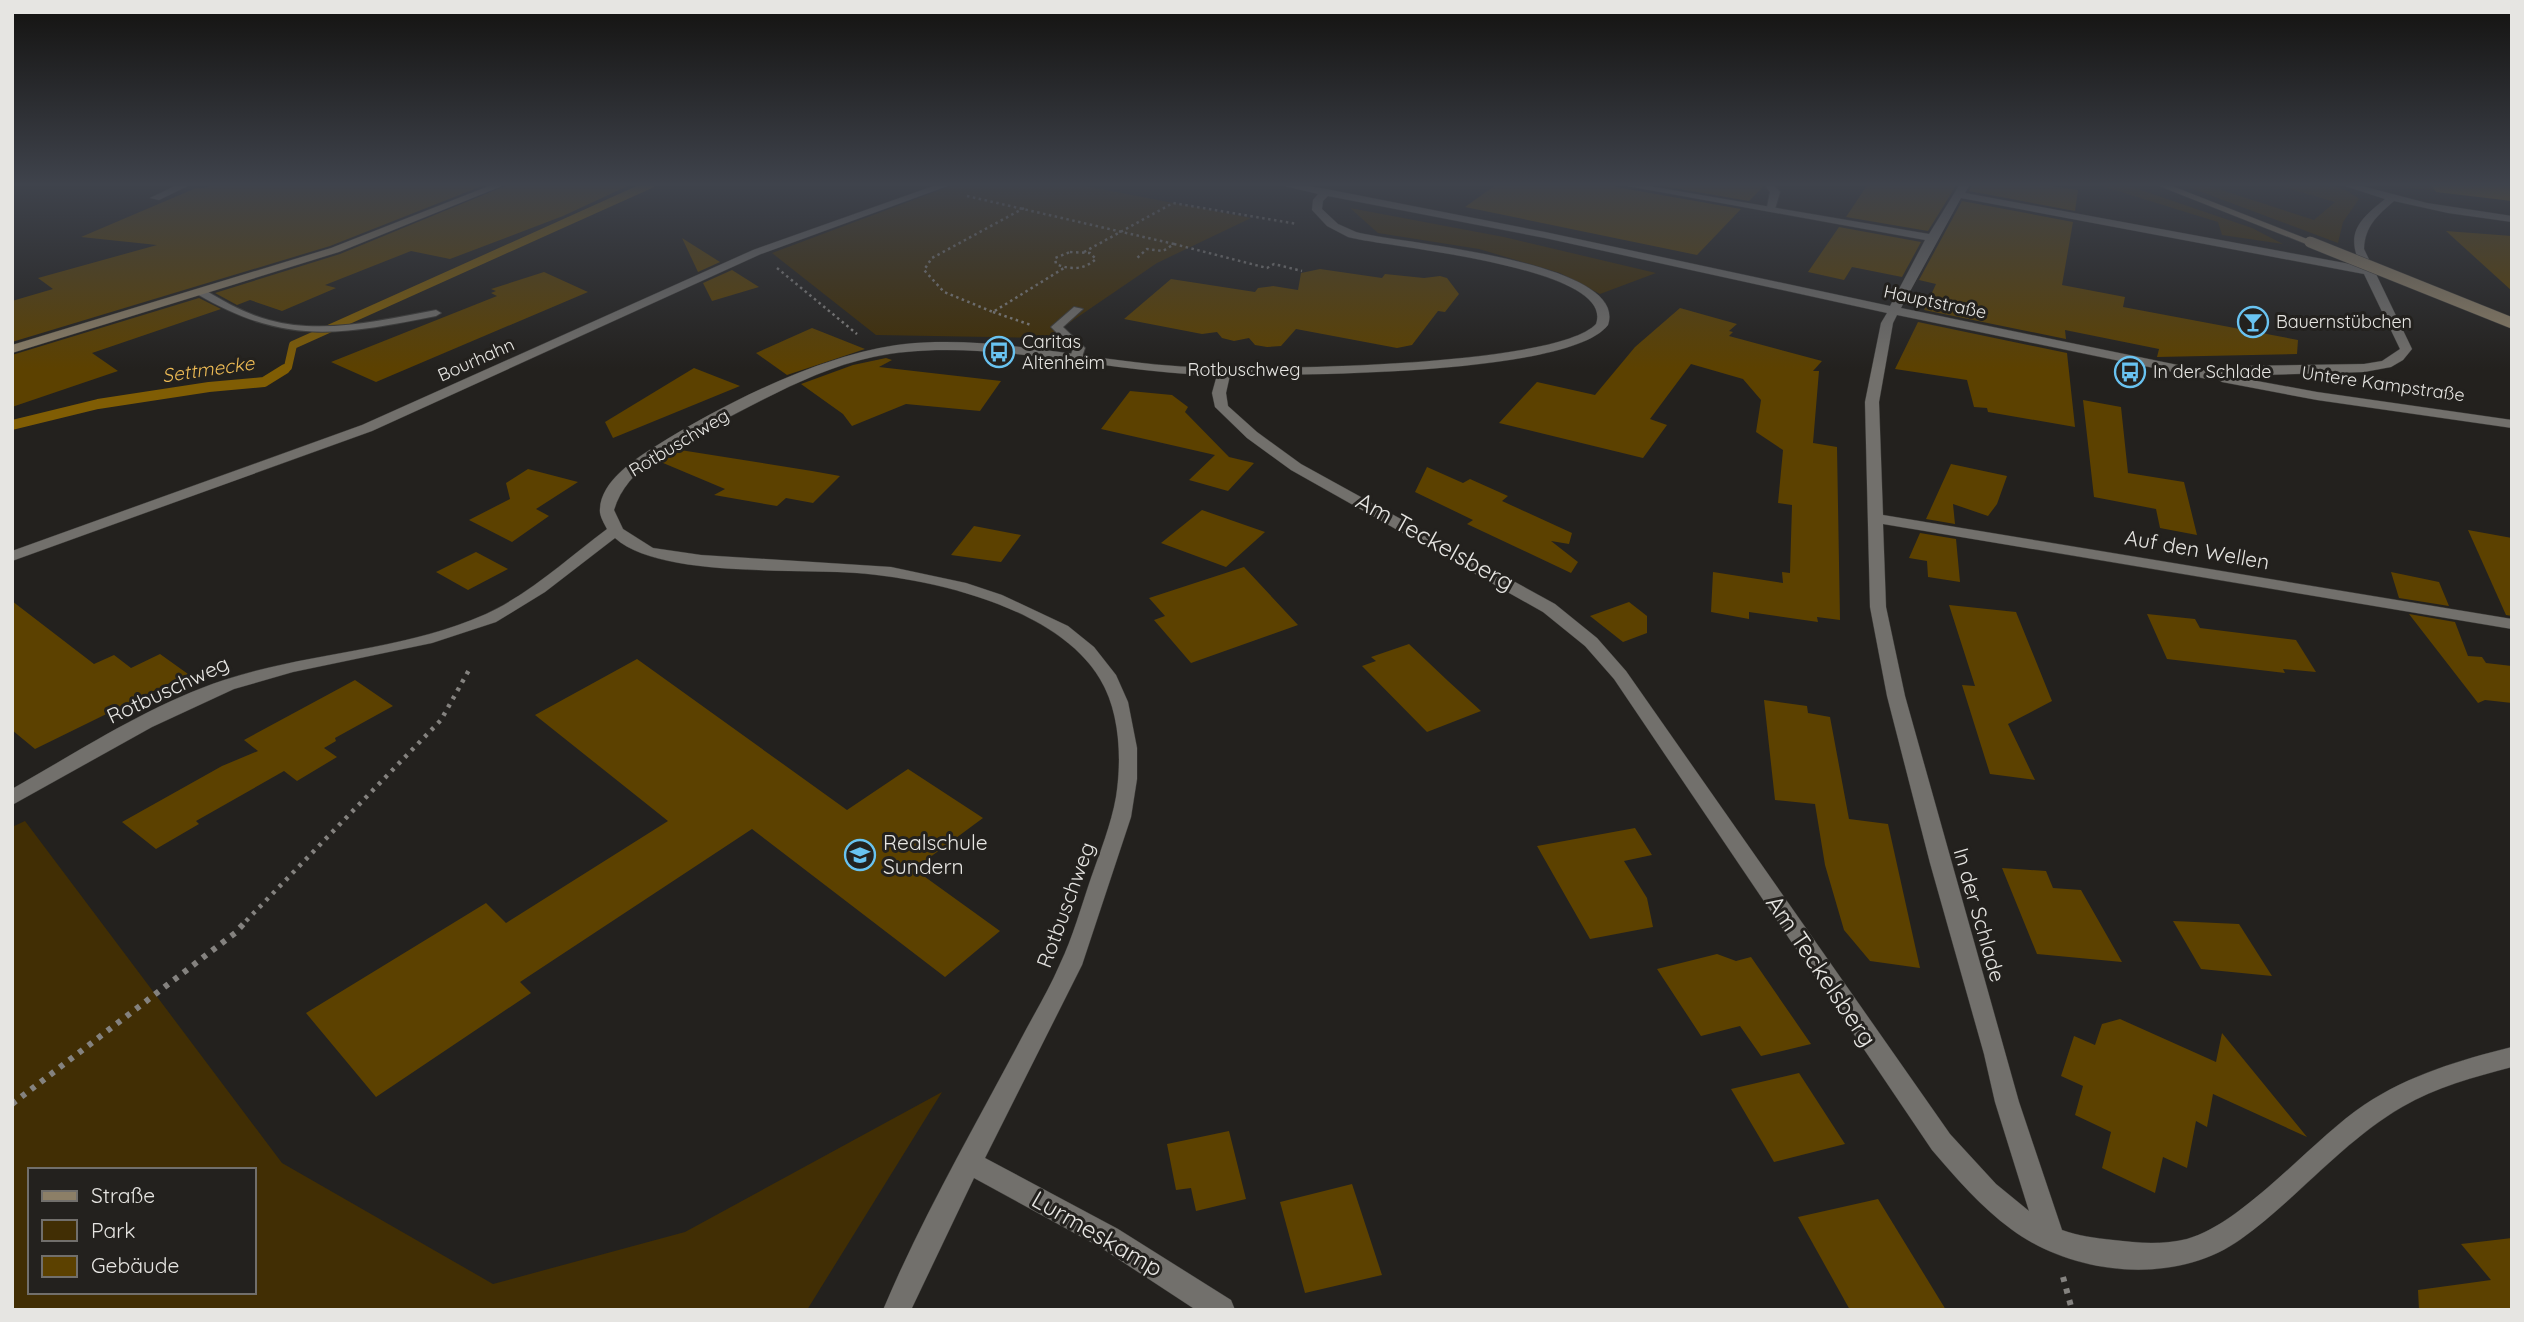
<svg xmlns="http://www.w3.org/2000/svg" width="2524" height="1322" font-family="Quicksand,sans-serif">
  <style>
    .green { fill: #412e04; fill-rule: evenodd }
    .lines { fill: none; stroke-linecap: round; stroke-linejoin: round }
    .stream-far1 { stroke: #805d04; stroke-width: 8 }
    .stream { stroke: #805d04; stroke-width: 10 }
    .river { fill: #805d04; fill-rule: evenodd }
    .building { fill: #5c4100 }
    .lane-casing { stroke: #3c3b38; stroke-width: 2 }
    .street-casing { stroke: #3c3b38; stroke-width: 1 }
    .secondary-casing { stroke: #3c3b38; stroke-width: 1 }
    .path-far2 { stroke: #84827f; stroke-width: 2.5; stroke-dasharray: 2.5 3.5; stroke-linecap: butt }
    .path-far1 { stroke: #84827f; stroke-width: 4.5; stroke-dasharray: 3.5 6; stroke-linecap: butt }
    .path { stroke: #84827f; stroke-width: 6; stroke-dasharray: 5 7; stroke-linecap: butt }
    .lane { fill: #72706c; fill-rule: evenodd }
    .street { fill: #72706c; fill-rule: evenodd }
    .secondary { fill: #8c7f67; fill-rule: evenodd }
    .secondary-bridge-casing { stroke: #3c3b38; stroke-width: 12; stroke-linecap: butt }
    .secondary-bridge { stroke: #8c7f67; stroke-width: 11 }
    .labels { text-anchor: middle; stroke-width: 6; stroke-linejoin: round; paint-order: stroke }
    .far-street-label { font-size: 18px; fill: #e6e5e2; stroke: #23211e }
    .far-poi-label { font-size: 18px; fill: #e6e5e2; stroke: #23211e; text-anchor: start }
    .far-water-label { font-size: 19px; font-style: italic; fill: #eb5; stroke: #23211e }
    .street-label { font-size: 21px; fill: #e6e5e2; stroke: #23211e }
    .poi-label { font-size: 21px; fill: #e6e5e2; stroke: #23211e; text-anchor: start }
    .near-street-label { font-size: 24px; fill: #e6e5e2; stroke: #23211e }
  </style>
  <rect width="100%" height="100%" fill="#23211e"/>
  <!-- green -->
  <g class="green">
    <path d="M956,184H1075L1251,218L1157,263L1047,338L876,335L772,253Z"/>
    <path d="M2095,184H2123L2252,228L2283,244L2222,235L2218,222Z"/>
    <path d="M2180,184H2203L2314,220L2335,202L2273,184C2304,184 2335,178 2359,199L2343,222L2338,243Z"/>
    <path d="M2367,184H2512V198Z"/>
    <path d="M1350,208L1504,237L1656,273L1600,294L1560,273L1479,249L1378,233Z"/>
    <path d="M25,821L282,1163L493,1284L685,1232L942,1092L807,1310H12V827ZM30,1170H254V1292H30Z"/>
  </g>
  <g class="lines">
    <!-- stream-far1 -->
    <path class="stream-far1" d="M283,370L288,367L293,345L651,184"/>
    <!-- stream -->
    <path class="stream" d="M12,425L98,404L209,387L264,382L285,369"/>
    <!-- river -->
    <path class="river" d="M2430,184H2512V201L2436,192Z"/>
  </g>
  <!-- building -->
  <g class="building">
    <path d="M215,184H487L330,246L12,342V301L53,289L38,278L157,245L81,237L196,188H204Z"/>
    <path d="M510,184H632L563,216L450,259L411,251L325,285L336,288L282,311L250,300L237,305L215,293L340,254Z"/>
    <path d="M1497,184H1613L1616,187L1741,209L1697,255L1465,207Z"/>
    <path d="M1651,184H1761L1763,187L1749,201Z"/>
    <path d="M1868,184H1957L1928,231L1846,217Z"/>
    <path d="M1973,184H2037L2078,190L2075,211L1969,191Z"/>
    <path d="M1962,201L2073,222L2062,285L2125,297L2123,307L2298,340L2297,354L2157,357L2159,349L2065,330L2066,339L1924,310L1936,284L1919,280Z"/>
    <path d="M1839,227L1921,242L1902,277L1852,267L1844,280L1808,272Z"/>
    <path d="M2446,231L2512,236V291Z"/>
    <path d="M682,238L720,262L698,272Z"/>
    <path d="M1320,269L1382,278L1385,274L1424,278L1440,276L1447,278L1459,294L1445,312L1438,311L1412,345L1397,348L1296,329L1281,346L1267,347L1255,345L1249,338L1234,341L1222,338L1217,332L1202,334L1124,319L1171,279L1255,292L1258,288L1273,286L1298,290L1301,273Z"/>
    <path d="M732,270L759,287L712,301L703,283Z"/>
    <path d="M544,272L588,292L376,382L331,362L497,296L491,293L496,291L491,289Z"/>
    <path d="M199,298L221,309L92,353L118,371L12,407V355Z"/>
    <path d="M1680,308L1737,324L1729,331L1733,332L1729,336L1822,361L1813,371H1819L1813,443L1837,447L1840,620L1817,617L1818,622L1749,612V619L1711,612L1713,572L1783,583L1782,572L1790,573L1792,505L1778,503L1783,450L1756,432L1761,400L1743,379L1691,364L1650,419L1667,425L1643,458L1499,423L1537,382L1595,395L1635,347Z"/>
    <path d="M1918,322L2067,353L2075,427L1988,412L1987,408L1974,407L1967,380L1895,369Z"/>
    <path d="M812,328L865,349L787,375L756,353Z"/>
    <path d="M886,358L892,360L879,367L1001,381L980,411L906,404L852,426L843,414L801,384L853,365Z"/>
    <path d="M694,368L740,386L613,438L605,422Z"/>
    <path d="M1130,391L1172,395L1188,407L1185,412L1229,457L1254,463L1228,491L1189,480L1215,455L1101,429Z"/>
    <path d="M2083,400L2121,407L2128,473L2184,482L2197,535L2160,528L2156,509L2094,497Z"/>
    <path d="M674,449L812,471L840,476L813,503L786,498L777,506L714,495L725,489L656,460Z"/>
    <path d="M1951,464L2007,476L1997,504L1988,516L1953,504L1955,524L1926,519Z"/>
    <path d="M1427,467L1463,483L1470,479L1508,496L1502,501L1572,533L1569,544L1551,541L1578,562L1571,573L1467,524L1473,520L1415,492Z"/>
    <path d="M528,469L578,482L536,509L549,516L512,542L469,520L510,499L506,483Z"/>
    <path d="M1202,510L1265,532L1226,567L1161,543Z"/>
    <path d="M974,526L1021,535L1001,562L951,555Z"/>
    <path d="M2468,530L2512,538V616L2506,615Z"/>
    <path d="M1920,533L1956,539L1960,582L1928,577L1927,561L1909,558Z"/>
    <path d="M476,552L508,569L468,590L436,572Z"/>
    <path d="M1244,567L1298,625L1191,663L1154,620L1165,616L1149,598Z"/>
    <path d="M2391,572L2439,582L2449,606L2399,598Z"/>
    <path d="M12,601L94,664L114,655L131,668L160,654L188,674L35,749L12,730Z"/>
    <path d="M1629,602L1647,616V633L1623,642L1590,616Z"/>
    <path d="M1949,605L2016,612L2052,701L2008,724L2035,780L1990,774L1962,685L1975,686Z"/>
    <path d="M2147,614L2195,619L2200,628L2296,640L2316,672L2283,669L2285,673L2167,659Z"/>
    <path d="M2409,614L2455,622L2468,656L2482,657L2486,663L2512,666V703L2485,700L2478,703Z"/>
    <path d="M1409,644L1448,681L1481,711L1427,732L1362,666L1376,661L1371,657Z"/>
    <path d="M637,659L847,810L908,769L983,818L914,869L1000,931L945,977L752,829L520,982L531,993L376,1097L306,1013L486,903L506,923L668,821L535,715Z"/>
    <path d="M355,680L393,706L335,738L336,741L324,748L337,757L297,781L284,771L196,821L199,824L156,849L122,822L222,766L258,751L244,740Z"/>
    <path d="M1764,700L1807,706L1808,713L1830,717L1849,819L1888,824L1920,968L1870,961L1844,930L1825,865L1815,804L1775,800Z"/>
    <path d="M1635,828L1652,855L1624,861L1647,898L1653,927L1590,939L1537,846Z"/>
    <path d="M2002,868L2046,871L2053,888L2081,890L2122,962L2037,954Z"/>
    <path d="M2173,921L2239,924L2272,976L2201,969Z"/>
    <path d="M1717,954L1736,961L1751,957L1811,1044L1761,1056L1740,1026L1701,1036L1657,969Z"/>
    <path d="M2120,1019L2216,1062L2222,1033L2307,1137L2213,1094L2207,1127L2196,1121L2187,1168L2163,1157L2155,1193L2102,1168L2111,1132L2075,1115L2083,1086L2061,1076L2074,1036L2095,1045L2102,1024Z"/>
    <path d="M1799,1073L1845,1144L1774,1162L1731,1089Z"/>
    <path d="M1229,1131L1246,1199L1196,1211L1191,1188L1176,1190L1167,1144Z"/>
    <path d="M1352,1184L1382,1275L1305,1293L1280,1202Z"/>
    <path d="M1878,1199L1946,1310H1850L1798,1217Z"/>
    <path d="M2512,1238V1310H2419L2418,1290L2491,1280L2461,1244Z"/>
  </g>
  <g class="lines">
    <!-- lane casing -->
    <g class="lane-casing">
      <g id="lane">
        <path d="M1764,184H1773L1780,192L1775,209L1767,207L1770,192Z"/>
        <path d="M197,290H205C225,302 246,314 269,320C323,335 382,320 436,310L441,313L436,316C340,335 286,346 197,294Z"/>
        <path d="M1074,307L1083,309L1063,327L1085,348L1081,360L1075,363L1069,360L1073,349L1051,327Z"/>
      </g>
    </g>
    <!-- street casing -->
    <g class="street-casing">
      <g id="street">
        <path d="M179,184H192L159,200L150,198Z"/>
        <path d="M939,184H953L761,254L372,431L12,561V551L362,425L753,250Z"/>
        <path d="M1276,184H1295L1326,189L1545,232L1890,306L1925,240L1616,184H1637L1929,234L1960,184H1970L1965,193L2361,266C2345,233 2359,220 2385,199L2339,184H2354L2427,203L2512,216V222L2448,213L2394,201C2377,216 2365,226 2364,249L2412,349L2403,360L2391,367L2364,372L2230,376L2317,392L2512,420V428L2317,400L2222,382L2216,378L2207,379L1897,315L1893,323L1879,402L1883,515L2512,619V629L1883,524L1886,607L1905,696L2019,1102L2062,1230C2078,1236 2095,1238 2113,1240C2138,1243 2163,1245 2187,1239C2243,1224 2313,1139 2364,1105C2409,1075 2460,1060 2512,1047V1067C2474,1077 2436,1087 2402,1107C2342,1142 2298,1198 2241,1239C2176,1286 2074,1276 2011,1229C1981,1207 1956,1178 1932,1150L1614,679L1585,646L1543,612L1291,470L1247,438L1215,407L1212,393L1217,375C1109,374 977,334 873,357C816,369 763,400 712,426C674,445 627,467 614,510L623,529L653,548L701,555L891,567L966,583L1002,595L1068,626L1094,647L1116,675L1128,702L1137,748V779L1131,817L1082,965L985,1158L1118,1229L1231,1300L1235,1310H1196L1100,1247L974,1178L911,1310H883C922,1217 974,1128 1021,1039C1034,1014 1049,990 1060,964C1073,937 1081,907 1091,878C1100,852 1111,825 1116,797C1122,759 1120,712 1100,679C1058,608 934,579 857,573C796,568 659,578 615,538L545,592L496,622L432,643L293,672L234,689L152,727L12,805V789C81,750 149,705 224,680C309,652 403,651 486,614C531,593 568,558 607,529C604,523 599,515 600,509C601,481 635,459 656,446C725,403 824,353 905,344C994,335 1086,360 1175,366C1242,371 1555,368 1596,324C1617,266 1383,247 1348,237L1327,226L1312,210L1313,200L1318,194ZM1328,196L1545,238L1887,313L1881,323L1865,402L1870,607L1887,696L1930,863L1984,1054L1995,1102L2029,1211L1996,1184L1950,1134L1626,671L1597,638L1555,604L1301,464L1257,432L1228,406L1226,393L1230,375C1298,375 1570,375 1608,325C1630,260 1394,243 1356,232L1338,224L1322,209L1323,201ZM1961,198L2364,274L2400,349L2382,361L2364,364L2241,366L2207,371L1901,308Z"/>
      </g>
    </g>
    <!-- secondary casing -->
    <g class="secondary-casing">
      <g id="secondary">
        <path d="M494,184H507L339,252L12,353V345L331,248Z"/>
        <path d="M2154,184H2167L2315,242L2306,244Z"/>
      </g>
    </g>
    <!-- path-far2 -->
    <g class="path-far2">
      <path d="M967,196L1174,244L1163,251L1147,249L1136,259"/>
      <path d="M1024,208L932,258L924,270L944,292L993,312L1064,268"/>
      <path d="M1174,244L1267,268L1274,264L1302,271"/>
      <path d="M1070,252L1090,253L1096,259C1084,270 1070,270 1056,264L1055,258Z"/>
      <path d="M1084,252L1173,203L1297,224"/>
      <path d="M777,268L857,334"/>
      <path d="M993,312L1031,325"/>
    </g>
    <!-- path-far1 -->
    <path class="path-far1" d="M246,921L441,720L469,670"/>
    <!-- path -->
    <g class="path">
      <path d="M12,1104L235,933L248,919"/>
      <path d="M2063,1277L2072,1310"/>
    </g>
    <!-- lane -->
    <use href="#lane" class="lane"/>
    <!-- street -->
    <use href="#street" class="street"/>
    <!-- secondary -->
    <use href="#secondary" class="secondary"/>
    <!-- secondary-bridge casing -->
    <g class="secondary-bridge-casing">
      <path id="secondary-bridge" d="M2310,242L2512,323"/>
    </g>
    <!-- secondary-bridge -->
    <use href="#secondary-bridge" class="secondary-bridge"/>
  </g>
  <!-- sky -->
  <linearGradient id="sky" x2="0" y2="1"><stop stop-color="#131210"/><stop offset="0.5" stop-color="#3f434c"/><stop offset="1" stop-color="#3f434c" stop-opacity="0"/></linearGradient>
  <rect width="2524" height="369" fill="url(#sky)"/>
  <!-- icons -->
  <defs>
    <g id="bar-ring" transform="scale(1.575)"><circle r="9.5" fill="#23211e" stroke="#69c3f1" stroke-width="1.5"/><path d="M-6-5H6L.8 .8V4.5H3.5V6h-7V4.5H-.8V.8Z" fill="#69c3f1"/></g>
    <g id="bus-ring" transform="scale(1.575)"><circle r="9.5" fill="#23211e" stroke="#69c3f1" stroke-width="1.5"/><path d="M-5-6H5V4H4V6H2V4H-2V6H-4V4H-5ZM-3.5-4V0h7V-4ZM-3.5 1.2v1.5H-2V1.2ZM2 1.2v1.5H3.5V1.2Z" fill="#69c3f1"/></g>
    <g id="school-ring" transform="scale(1.575)"><circle r="9.5" fill="#23211e" stroke="#69c3f1" stroke-width="1.5"/><path d="M0-5L7-2L0 1L-7-2ZM-4 1L0 2.5L4 1V4Q0 6-4 4Z" fill="#69c3f1"/></g>
  </defs>
  <g fill-rule="evenodd">
    <use href="#bar-ring" x="2253" y="322"/>
    <use href="#bus-ring" x="999" y="352"/>
    <use href="#bus-ring" x="2130" y="372"/>
    <use href="#school-ring" x="860" y="855"/>
  </g>
  <g class="labels">
    <!-- far-street labels -->
    <g class="far-street-label">
      <text transform="translate(1935 302) rotate(12)" y="6">Hauptstraße</text>
      <text transform="translate(476 360) rotate(-24)" y="6">Bourhahn</text>
      <text x="1244" y="376">Rotbuschweg</text>
      <text transform="translate(2383 384) rotate(8)" y="6">Untere Kampstraße</text>
      <text transform="translate(679 443) rotate(-31)" y="6">Rotbuschweg</text>
    </g>
    <!-- far-poi labels -->
    <g class="far-poi-label">
      <text x="2276" y="328">Bauernstübchen</text>
      <text x="1022" y="348">Caritas<tspan x="1022" dy="21">Altenheim</tspan></text>
      <text x="2153" y="378">In der Schlade</text>
    </g>
    <!-- far-water labels -->
    <g class="far-water-label">
      <text transform="translate(208 369) rotate(-8)" y="7">Settmecke</text>
    </g>
    <!-- street labels -->
    <g class="street-label">
      <text transform="translate(2197 550) rotate(10)" y="7">Auf den Wellen</text>
      <text transform="translate(168 690) rotate(-25)" y="7">Rotbuschweg</text>
      <text transform="translate(1066 905) rotate(-70)" y="7">Rotbuschweg</text>
      <text transform="translate(1979 915) rotate(74)" y="7">In der Schlade</text>
    </g>
    <!-- poi labels -->
    <g class="poi-label">
      <text x="883" y="850">Realschule<tspan x="883" dy="24">Sundern</tspan></text>
    </g>
    <!-- near-street labels -->
    <g class="near-street-label">
      <text transform="translate(1435 542) rotate(29)" y="8">Am Teckelsberg</text>
      <text transform="translate(1821 971) rotate(56)" y="8">Am Teckelsberg</text>
      <text transform="translate(1097 1234) rotate(30)" y="8">Lurmeskamp</text>
    </g>
  </g>
  <!-- border -->
  <rect width="2524" height="1322" fill="none" stroke="#e6e5e2" stroke-width="28"/>
  <!-- legend -->
  <rect x="28" y="1168" width="228" height="126" fill="#23211e" stroke="#716f6c" stroke-width="2"/>
  <rect x="42" y="1191" width="35" height="10" fill="#8c7f67" stroke="#716f6c" stroke-width="2"/>
  <text x="91" y="1203" font-size="21" fill="#e6e5e2">Straße</text>
  <rect x="42" y="1220" width="35" height="21" fill="#412e04" stroke="#716f6c" stroke-width="2"/>
  <text x="91" y="1238" font-size="21" fill="#e6e5e2">Park</text>
  <rect x="42" y="1256" width="35" height="21" fill="#5c4100" stroke="#716f6c" stroke-width="2"/>
  <text x="91" y="1273" font-size="21" fill="#e6e5e2">Gebäude</text>
</svg>
